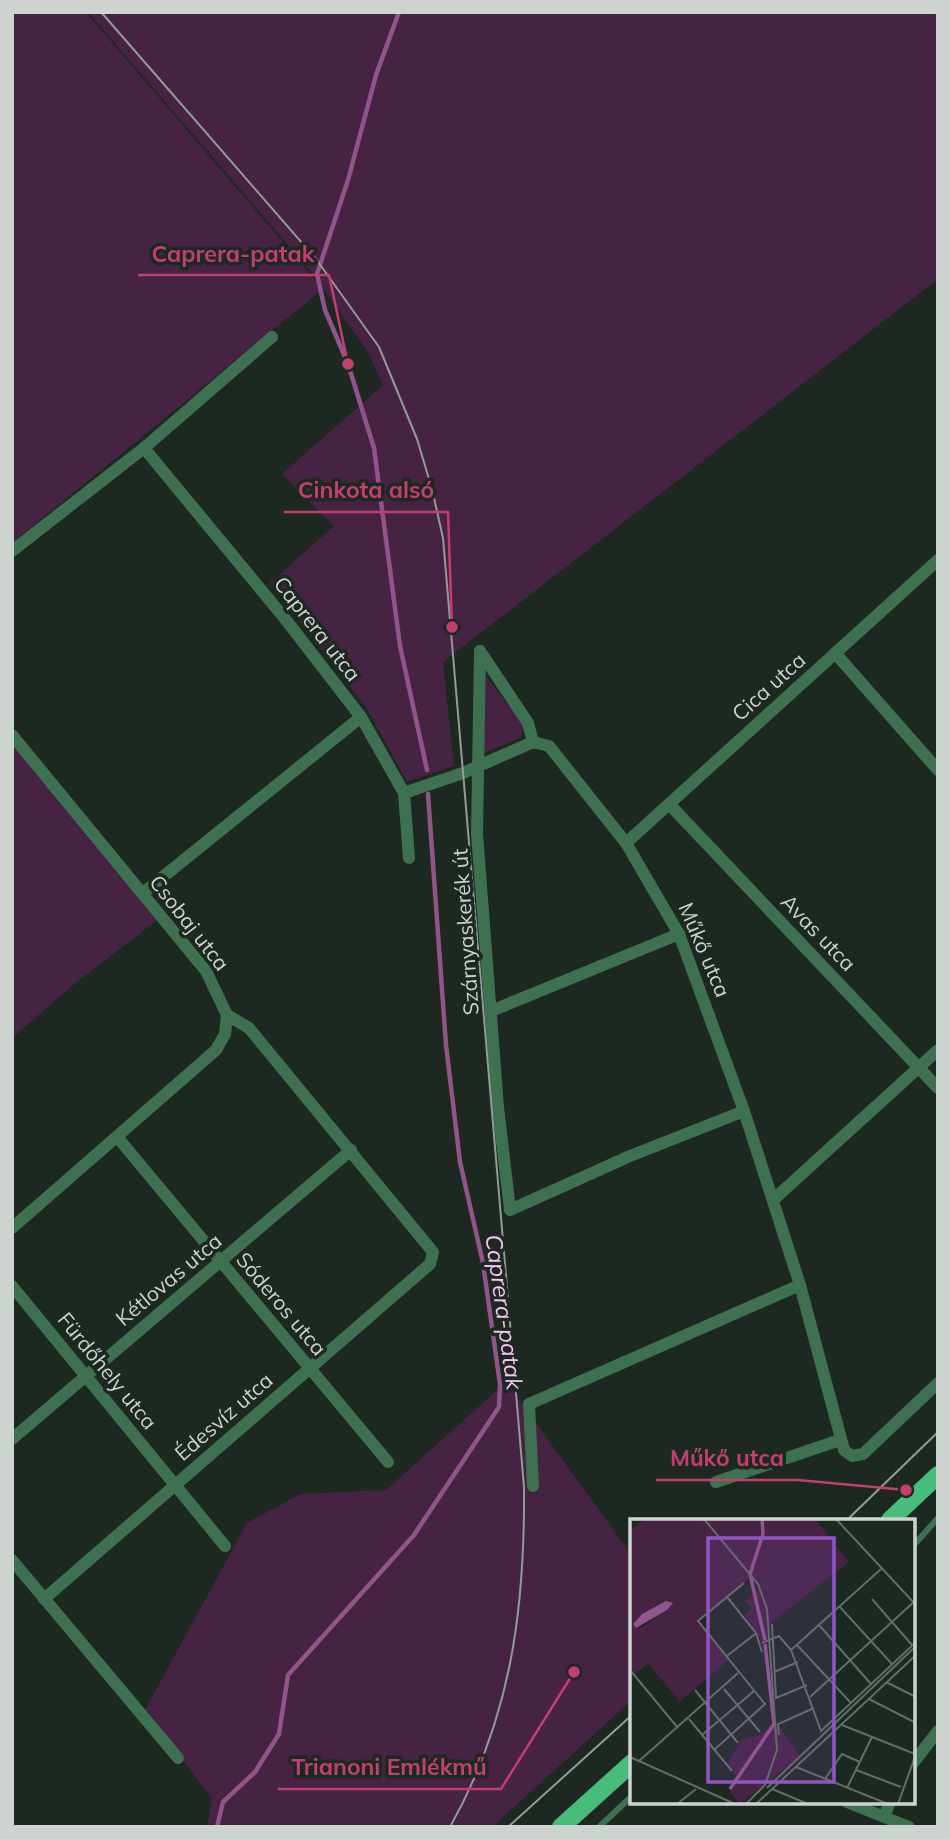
<svg xmlns="http://www.w3.org/2000/svg" width="950" height="1839" font-family="Mulish,sans-serif">
  <style>
    .green { fill: #462343 }
    .lines { fill: none; stroke-linecap: round; stroke-linejoin: round }
    .stream { stroke: #91558c; stroke-width: 4.5 }
    .lane { stroke: #3e7151; stroke-width: 6 }
    .street { stroke: #3e7151; stroke-width: 12 }
    .primary { stroke: #48bd7b; stroke-width: 18 }
    .tram { stroke: #949c97; stroke-width: 2 }
    .labels { text-anchor: middle; stroke-width: 7; stroke-linejoin: round; paint-order: stroke }
    .street-label { font-size: 21px; fill: #cdd4cf; stroke: #1d2821 }
    .water-label { font-size: 23px; font-style: italic; fill: #f8c4f2; stroke: #1d2821 }
    .inset-river { fill: none; stroke: #91558c; stroke-width: 3.5 }
    .inset-road { fill: none; stroke: #636d67; stroke-width: 2 }
    .view { fill: #9056c3; fill-opacity: 0.15; stroke: #9056c3; stroke-width: 3.5 }
    .inset-edge { fill: none; stroke: #cdd4cf; stroke-width: 3.5 }
    .leader { fill: none; stroke: #c43e72; stroke-width: 2.5 }
    .callout-dot { fill: #c43e72; stroke: #1d2821; stroke-width: 2.5 }
    .callout-label { font-size: 23px; text-anchor: middle; font-weight: bold; fill: #c43e72; stroke: #1d2821; stroke-width: 7; stroke-linejoin: round; paint-order: stroke }
  </style>
  <rect width="100%" height="100%" fill="#1d2821"/>
  <!-- green -->
  <g class="green">
    <path d="M12,12H86L323,289L12,543Z"/>
    <path d="M88,12H933L938,18V279L443,662L454,766L407,782L366,707L270,583L334,526L282,474L383,385L368,352L314,275Z"/>
    <path d="M485,675L525,726L520,738L483,753Z"/>
    <path d="M12,732L161,917L72,986L12,1038Z"/>
    <path d="M506,1382L631,1554V1701L492,1827H207L212,1799L145,1710L247,1523L300,1494L386,1490Z"/>
  </g>
  <g class="lines">
    <!-- stream -->
    <g class="stream">
      <path d="M399,12L376,75L348,180L317,274L325,310L348,364L374,448L400,646L427,770"/>
      <path d="M217,1827L223,1802L255,1772L279,1734L288,1675L414,1535L499,1407L500,1384L483,1263L460,1162L446,1045L428,794"/>
    </g>
    <!-- lane -->
    <g class="lane">
      <path d="M913,1546L938,1518"/>
      <path d="M599,1827L632,1796"/>
    </g>
    <!-- street -->
    <g class="street">
      <path d="M144,448L286,620L361,717L404,793L409,858"/>
      <path d="M12,551L144,448L272,337"/>
      <path d="M480,651L477,834L498,1107L510,1210L630,1156L744,1111"/>
      <path d="M480,651L528,723L533,742"/>
      <path d="M835,653L938,770"/>
      <path d="M12,735L206,971L227,1015L249,1028L433,1252L430,1264L44,1599"/>
      <path d="M404,793L463,773L533,742L549,746L626,843L679,934L744,1111L800,1285L844,1450L852,1456L863,1454L938,1383"/>
      <path d="M669,804L938,1088"/>
      <path d="M626,843L938,560"/>
      <path d="M143,893L361,717"/>
      <path d="M491,1011L679,934"/>
      <path d="M118,1138L388,1462"/>
      <path d="M773,1200L938,1050"/>
      <path d="M12,1228L216,1050L225,1034L227,1015"/>
      <path d="M12,1286L225,1546"/>
      <path d="M12,1439L351,1150"/>
      <path d="M716,1482L840,1440"/>
      <path d="M533,1486L529,1404L800,1285"/>
      <path d="M12,1560L178,1758"/>
      <path d="M913,1763L938,1731"/>
      <path d="M847,1802L909,1827"/>
      <path d="M884,1817L890,1802"/>
    </g>
    <!-- primary -->
    <g class="primary">
      <path d="M890,1520L938,1475"/>
      <path d="M561,1827L632,1763"/>
    </g>
    <!-- tram -->
    <g class="tram">
      <path d="M101,12L316,259L379,347L417,439L432,489L443,538L524,1487C525,1610 511,1718 450,1827"/>
      <path d="M847,1520L938,1432"/>
      <path d="M508,1827L632,1715"/>
    </g>
  </g>
  <g class="labels">
    <!-- street labels -->
    <g class="street-label">
      <text transform="translate(317 629) rotate(52)" y="7">Caprera utca</text>
      <text transform="translate(769 687) rotate(-42)" y="7">Cica utca</text>
      <text transform="translate(189 923) rotate(52)" y="7">Csobaj utca</text>
      <text transform="translate(466 932) rotate(-94)" y="7">Szárnyaskerék út</text>
      <text transform="translate(818 933) rotate(46)" y="7">Avas utca</text>
      <text transform="translate(704 950) rotate(67)" y="7">Műkő utca</text>
      <text transform="translate(169 1280) rotate(-40)" y="7">Kétlovas utca</text>
      <text transform="translate(281 1304) rotate(50)" y="7">Sóderos utca</text>
      <text transform="translate(107 1371) rotate(51)" y="7">Fürdőhely utca</text>
      <text transform="translate(224 1417) rotate(-41)" y="7">Édesvíz utca</text>
    </g>
    <!-- water labels -->
    <g class="water-label">
      <text transform="translate(504 1312) rotate(82)" y="8">Caprera-patak</text>
    </g>
  </g>
  <!-- overview -->
  <g transform="translate(630 1519)">
    <rect width="285" height="285" fill="#1d2821"/>
    <path d="M15,0H185L219,43L137,107L138,121L132,123L114,96L122,89L115,82L129,70L121,58L68,101L99,141L50,182L18,145L5,154L0,149V11ZM36,82L42,84L37,91L10,109L3,105ZM145,202L170,237L110,285L100,273L106,257L97,246L111,221L129,216Z" fill="#462343" fill-rule="evenodd"/>
    <path d="M36,82L43,84L37,91L6,109L3,105L12,95Z" fill="#91558c"/>
    <path class="inset-river" d="M132,0L133,15L120,55L135,121M100,270L144,205L135,125"/>
    <path class="inset-road" d="M74,0L128,65L137,90L147,231L135,266L116,285M206,0L286,86M97,78L126,114L132,133M242,80L282,126M209,87L262,145M142,105L146,179L177,166M189,106L241,165M132,124L149,117L161,131L191,212L286,123M167,126L221,184M161,131L251,50M97,137L125,115M0,151L48,209M144,153L168,143M256,163L286,178M94,170L130,213M65,171L108,224M180,178L286,81M239,180L286,204M59,200L102,252M212,206L285,235M72,216L124,172M149,216L148,205L184,189M84,231L135,185L68,102L114,64M0,238L105,285M9,242L108,154M166,248L258,285M226,251L271,268M195,260L212,235L230,243M137,269L286,127M217,269L242,218M142,270L178,285M47,285L66,270M126,285L286,136M268,285L286,235"/>
    <path class="view" d="M78,19H204V263H78Z"/>
    <rect width="285" height="285" class="inset-edge"/>
  </g>
  <!-- callouts -->
  <path class="leader" d="M348 364L329 275H138M452 627L448 512H284M906 1490L798 1480H656M574 1672L501 1789H278"/>
  <g class="callout-dot">
    <circle cx="348" cy="364" r="7"/>
    <circle cx="452" cy="627" r="7"/>
    <circle cx="906" cy="1490" r="7"/>
    <circle cx="574" cy="1672" r="7"/>
  </g>
  <g class="callout-label">
    <text x="233" y="262">Caprera-patak</text>
    <text x="366" y="498">Cinkota alsó</text>
    <text x="727" y="1466">Műkő utca</text>
    <text x="389" y="1775">Trianoni Emlékmű</text>
  </g>
  <!-- border -->
  <rect width="950" height="1839" fill="none" stroke="#cdd4cf" stroke-width="28"/>
</svg>
